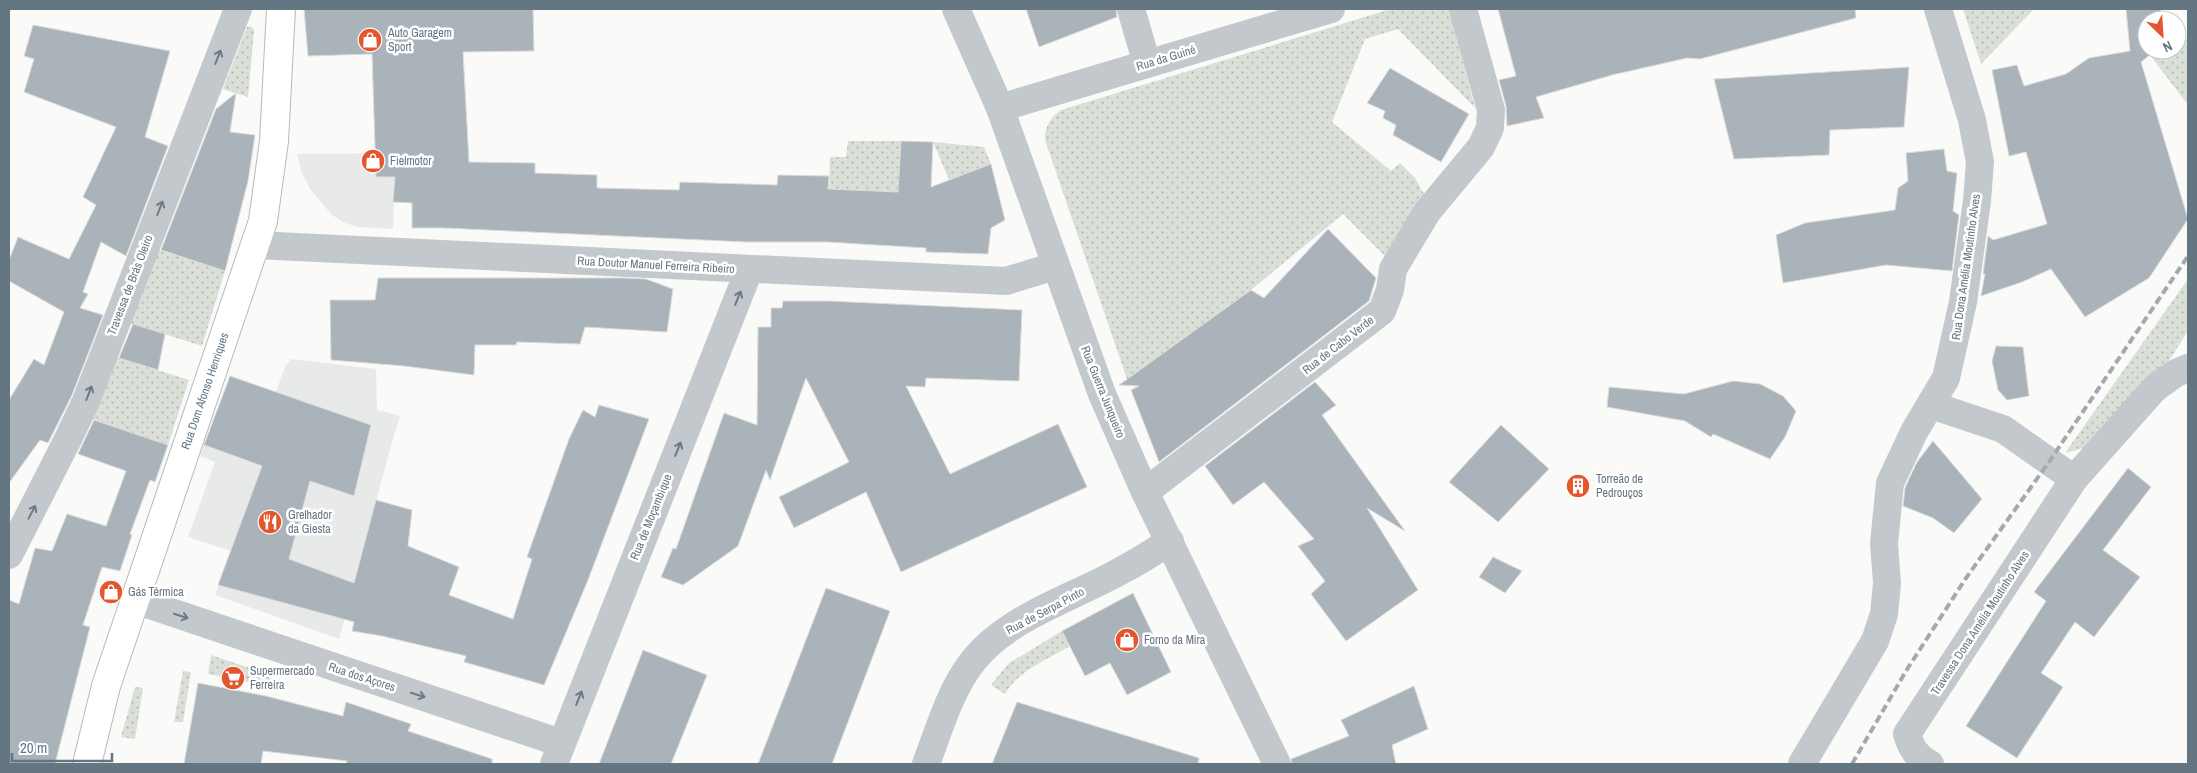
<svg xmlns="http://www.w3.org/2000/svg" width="2197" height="773" font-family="'Archivo Narrow',sans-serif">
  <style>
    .built { fill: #e8e9e9 }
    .grass { fill: url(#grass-dots) }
    .building { fill: #aab3b9; stroke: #dcdcda }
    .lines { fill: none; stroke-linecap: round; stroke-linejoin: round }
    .major-casing { stroke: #b5babe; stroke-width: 30 }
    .minor { stroke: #c3c8cc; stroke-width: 28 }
    .major { stroke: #fff; stroke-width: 28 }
    .rail { stroke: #a2aab0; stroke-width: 4; stroke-dasharray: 8 4; stroke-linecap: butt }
    .oneway { stroke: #6a7a87 }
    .labels { text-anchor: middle; stroke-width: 5; stroke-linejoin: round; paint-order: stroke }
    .poi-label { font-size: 12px; fill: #657683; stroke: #fff; text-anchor: start }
    .street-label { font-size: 12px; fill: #657683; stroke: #fff }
  </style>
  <defs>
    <pattern id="grass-dots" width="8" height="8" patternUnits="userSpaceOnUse" patternTransform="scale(1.25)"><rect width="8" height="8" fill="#dadfd7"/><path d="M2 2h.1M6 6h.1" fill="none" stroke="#b4b9b4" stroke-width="1.8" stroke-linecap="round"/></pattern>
  </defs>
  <rect width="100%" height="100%" fill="#fafaf8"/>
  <!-- built -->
  <g class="built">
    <path d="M396,153L393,229L358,227L345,223L332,215L310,189L301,170L297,154Z"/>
    <path d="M291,359L376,369L377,410L400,416L392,442L339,639L215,595L231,551L188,537L215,462L200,456L203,445L265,467L270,408L285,367Z"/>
  </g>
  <!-- grass -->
  <g class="grass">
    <path d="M1391,9H1449L1475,108L1398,29L1365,39L1332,122L1391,171L1400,163L1415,178L1425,196L1389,260L1343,214L1251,290L1127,379L1045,140C1045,126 1050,118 1061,110Z"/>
    <path d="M1963,9H2034L1981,64Z"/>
    <path d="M251,26L254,30L248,97L223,89L247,27Z"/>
    <path d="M2177,39L2188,40V105L2150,55L2156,50H2177Z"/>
    <path d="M848,141H901L899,192L829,190L830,157H846Z"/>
    <path d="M933,142L984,147L991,164L949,180Z"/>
    <path d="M156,249L225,271L202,346L129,323Z"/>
    <path d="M2188,279V331L2163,370L2084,448L2065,453Z"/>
    <path d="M116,357L189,380L168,445L89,418Z"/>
    <path d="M1062,631L1070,646C1048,659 1018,671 1005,694L991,685L1008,664Z"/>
    <path d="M211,655L271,675L269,686L208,674Z"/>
    <path d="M183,671L191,672L183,722H174Z"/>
    <path d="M135,687L143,688L135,739L121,737Z"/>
  </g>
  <!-- building -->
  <g class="building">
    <path d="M304,9H533L534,51L463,52L469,162L535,163V173L597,175V188L679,190L680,182L777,185L778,175L829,176L828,189L898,192L901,141L933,142L931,187L991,164L1005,220L991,228L988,254L926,252V248L827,242H746L444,228H412V203L393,202L395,177H376L372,54L308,56Z"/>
    <path d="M1026,9H1116L1117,17L1039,47Z"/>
    <path d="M1498,9H1855L1856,18L1700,59L1687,58L1612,75L1536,97L1544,118L1507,126L1506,106L1499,80L1516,76Z"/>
    <path d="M2126,9H2160L2164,20H2147V50H2156L2141,62L2188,219L2149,278L2085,317L2051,269L2022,282L1981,296L1985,274H1983L1988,236L1993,240L2047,224L2026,152L2009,156L1992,70L2017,65L2024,86L2066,74L2089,58L2130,51Z"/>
    <path d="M33,25L170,51L145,137L168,146L126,256L101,242L83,292L88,294L80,308L103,315L72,395L48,443L40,440L9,483V400L34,359L44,365L64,312L9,281V260L18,237L69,259L96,205L83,197L116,127L24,92L34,59L24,56Z"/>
    <path d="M1909,67L1904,127L1830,130L1829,155L1734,159L1714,79Z"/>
    <path d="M1390,68L1469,114L1441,162L1393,135L1396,125L1383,118L1385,111L1367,103Z"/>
    <path d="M236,93L230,132L255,135L248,181L225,271L161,250L216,109Z"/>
    <path d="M1944,149L1947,171L1957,173L1953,211L1959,215L1952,271L1886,265L1783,283L1776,235L1805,223L1895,210L1898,188L1908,181L1906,153Z"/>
    <path d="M1328,229L1376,278L1369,301L1159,462L1131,390L1139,386L1119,385L1251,290L1264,298Z"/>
    <path d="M378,278H626L646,279L673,289L667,332L585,327L580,344L517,342L516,345H475L474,375L404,366L331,360L330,300H375Z"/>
    <path d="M783,301H829L1022,310L1019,381L926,378L925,387L906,386L950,474L1058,424L1087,487L901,572L866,492L794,528L779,497L849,462L806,378L770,480L766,470L738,546L683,585L661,577L673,548L676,549L724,413L757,425L758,327H771V308H782Z"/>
    <path d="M133,324L165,334L158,370L119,358Z"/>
    <path d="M1996,346L2023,347L2029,396L2007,400L1998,390L1992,361Z"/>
    <path d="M230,376L371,425L354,496L310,481L289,559L354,583L376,500L412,510L408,546L459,567L449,595L513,619L532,559L527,557L569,439L583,410L595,417L599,405L649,419L588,580L544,685L464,662L466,656L382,636L352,631L354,622L218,585L262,466L204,445Z"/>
    <path d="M1733,381L1760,384L1783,396L1796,411L1785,437L1770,459L1713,434L1711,437L1685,421L1607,407L1609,387L1684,394Z"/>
    <path d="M1315,382L1336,405L1322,415L1405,531L1367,508L1418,590L1346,641L1311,594L1325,581L1298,546L1314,539L1264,482L1233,505L1205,466Z"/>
    <path d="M94,420L168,445L155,482L150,480L130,534L132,535L120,571L102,567L83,625L90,627L55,764H9V600L19,604L35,548L52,551L67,514L106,526L126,471L78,454Z"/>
    <path d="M1501,425L1549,469L1498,522L1449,482Z"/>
    <path d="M1933,441L1982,499L1954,533L1933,518L1903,506L1905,488L1909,479L1917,462Z"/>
    <path d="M2128,468L2151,487L2103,550L2140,577L2094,637L2075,622L2041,673L2063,687L2017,758L1966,726L2046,601L2034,592Z"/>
    <path d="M1493,557L1522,571L1505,593L1479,577Z"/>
    <path d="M826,588L890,611L832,764H758Z"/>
    <path d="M1133,593L1171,672L1127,695L1110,663L1085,676L1062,631Z"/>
    <path d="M643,650L707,675L671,764H599Z"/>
    <path d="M198,683L266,696L343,716L346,702L411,724L408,731L492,759V764H346L347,761L263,751L261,764H184Z"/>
    <path d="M1414,686L1428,729L1392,745L1396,764H1292L1291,759L1349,736L1341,720Z"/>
    <path d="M1017,702L1199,758L1198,764H992Z"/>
  </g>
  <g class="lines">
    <!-- major casing -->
    <g class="major-casing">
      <path id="major" d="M87,764L106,686L263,221L274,141L281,9"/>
    </g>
    <!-- minor -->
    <g class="minor">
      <path d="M956,9L1000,108L1102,394L1145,492L1277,764"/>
      <path d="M1131,9L1147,64"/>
      <path d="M1000,108L1331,9"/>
      <path d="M255,245L1006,281L1055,266"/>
      <path d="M1931,405L2003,429L2074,479"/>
      <path d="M1145,492L1382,311L1390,290L1393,269L1427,212L1481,147L1490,128L1491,110L1463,9"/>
      <path d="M9,555L69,437L86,401L238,9"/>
      <path d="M135,600L561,743"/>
      <path d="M554,764L749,270"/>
      <path d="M926,764C939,730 950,690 973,661C1008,616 1076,597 1124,569C1140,561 1155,551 1170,541"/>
      <path d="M1802,764L1875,641L1884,614L1887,583L1884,544L1890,483L1914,432L1946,378L1963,302L1977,201L1980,162L1972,120L1938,9"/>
      <path d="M1930,764C1917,757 1911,748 1907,734L2074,479L2155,388L2176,373L2188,368"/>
    </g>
    <!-- major -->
    <use href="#major" class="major"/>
    <!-- rail -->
    <path class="rail" d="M1852,764L1906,671L1966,578L2049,462L2188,256"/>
  </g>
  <!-- one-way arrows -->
  <defs><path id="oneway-shaft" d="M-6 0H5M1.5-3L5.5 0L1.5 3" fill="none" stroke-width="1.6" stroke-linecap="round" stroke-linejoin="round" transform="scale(1.25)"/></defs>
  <g class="oneway">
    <use href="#oneway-shaft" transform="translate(218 57) rotate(-69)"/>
    <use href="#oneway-shaft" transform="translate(160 208) rotate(-69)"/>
    <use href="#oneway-shaft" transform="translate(738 298) rotate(-68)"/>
    <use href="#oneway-shaft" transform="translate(89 393) rotate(-69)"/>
    <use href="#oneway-shaft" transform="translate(678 449) rotate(-68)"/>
    <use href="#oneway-shaft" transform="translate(32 512) rotate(-62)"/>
    <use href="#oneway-shaft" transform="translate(181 616) rotate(18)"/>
    <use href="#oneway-shaft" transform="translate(418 695) rotate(18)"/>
    <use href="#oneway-shaft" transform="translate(579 698) rotate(-68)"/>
  </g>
  <!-- icons -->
  <defs>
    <g id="shop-disc" transform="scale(1.25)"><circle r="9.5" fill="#e4572e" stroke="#fff"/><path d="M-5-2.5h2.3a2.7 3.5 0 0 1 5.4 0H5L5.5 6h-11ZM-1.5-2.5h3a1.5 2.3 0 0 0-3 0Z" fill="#fff"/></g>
    <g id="building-disc" transform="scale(1.25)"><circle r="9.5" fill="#e4572e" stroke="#fff"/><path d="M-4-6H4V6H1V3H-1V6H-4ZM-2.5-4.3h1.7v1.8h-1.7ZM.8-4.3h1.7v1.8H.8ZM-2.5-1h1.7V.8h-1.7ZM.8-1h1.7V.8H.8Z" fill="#fff"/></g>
    <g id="restaurant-disc" transform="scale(1.25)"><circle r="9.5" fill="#e4572e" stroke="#fff"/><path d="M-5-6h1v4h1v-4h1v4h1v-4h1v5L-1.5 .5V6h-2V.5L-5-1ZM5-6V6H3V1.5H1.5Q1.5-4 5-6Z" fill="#fff"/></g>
    <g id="supermarket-disc" transform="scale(1.25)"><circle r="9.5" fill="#e4572e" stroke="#fff"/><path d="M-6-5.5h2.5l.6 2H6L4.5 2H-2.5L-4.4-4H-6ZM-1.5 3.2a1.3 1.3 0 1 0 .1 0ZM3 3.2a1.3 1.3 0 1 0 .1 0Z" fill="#fff"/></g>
  </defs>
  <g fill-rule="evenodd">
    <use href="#shop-disc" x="370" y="40"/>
    <use href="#shop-disc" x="373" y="161"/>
    <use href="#building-disc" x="1578" y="486"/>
    <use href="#restaurant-disc" x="270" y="522"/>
    <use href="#shop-disc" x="111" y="592"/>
    <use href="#shop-disc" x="1127" y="640"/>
    <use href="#supermarket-disc" x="233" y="678"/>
  </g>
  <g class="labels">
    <!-- poi labels -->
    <g class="poi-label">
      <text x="388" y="37">Auto Garagem<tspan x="388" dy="14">Sport</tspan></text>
      <text x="390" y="165">Fielmotor</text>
      <text x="1596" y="483">Torreão de<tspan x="1596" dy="14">Pedrouços</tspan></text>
      <text x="288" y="519">Grelhador<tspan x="288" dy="14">da Giesta</tspan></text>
      <text x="128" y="596">Gás Térmica</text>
      <text x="1144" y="644">Forno da Mira</text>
      <text x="250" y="675">Supermercado<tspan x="250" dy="14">Ferreira</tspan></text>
    </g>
    <!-- street labels -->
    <g class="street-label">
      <text transform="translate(1166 58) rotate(-17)" y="4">Rua da Guiné</text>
      <text transform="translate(656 265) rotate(3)" y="4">Rua Doutor Manuel Ferreira Ribeiro</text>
      <text transform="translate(1966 267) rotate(-82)" y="4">Rua Dona Amélia Moutinho Alves</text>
      <text transform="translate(130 285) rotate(-69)" y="4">Travessa de Brás Oleiro</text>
      <text transform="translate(1338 345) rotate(-38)" y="4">Rua de Cabo Verde</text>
      <text transform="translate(205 391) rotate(-71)" y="4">Rua Dom Afonso Henriques</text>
      <text transform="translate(1103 392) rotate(68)" y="4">Rua Guerra Junqueiro</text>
      <text transform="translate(651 517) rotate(-68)" y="4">Rua de Moçambique</text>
      <text transform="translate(1045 611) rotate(-28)" y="4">Rua de Serpa Pinto</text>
      <text transform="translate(1980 623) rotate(-57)" y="4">Travessa Dona Amélia Moutinho Alves</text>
      <text transform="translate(362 677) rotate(18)" y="4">Rua dos Açores</text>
    </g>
  </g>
  <!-- border -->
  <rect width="2197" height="773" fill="none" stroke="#657683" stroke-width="20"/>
  <!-- north arrow -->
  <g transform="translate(2162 35) rotate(155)"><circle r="24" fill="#ffffff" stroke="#c1c8cd"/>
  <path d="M0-4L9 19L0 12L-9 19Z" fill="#e4572e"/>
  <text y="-8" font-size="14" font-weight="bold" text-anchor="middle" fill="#657683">N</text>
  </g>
  <!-- scale -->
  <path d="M12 753v8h100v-8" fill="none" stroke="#657683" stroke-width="2.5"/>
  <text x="20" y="753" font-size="15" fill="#657683" stroke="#ffffff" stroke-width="4" paint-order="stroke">20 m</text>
</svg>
